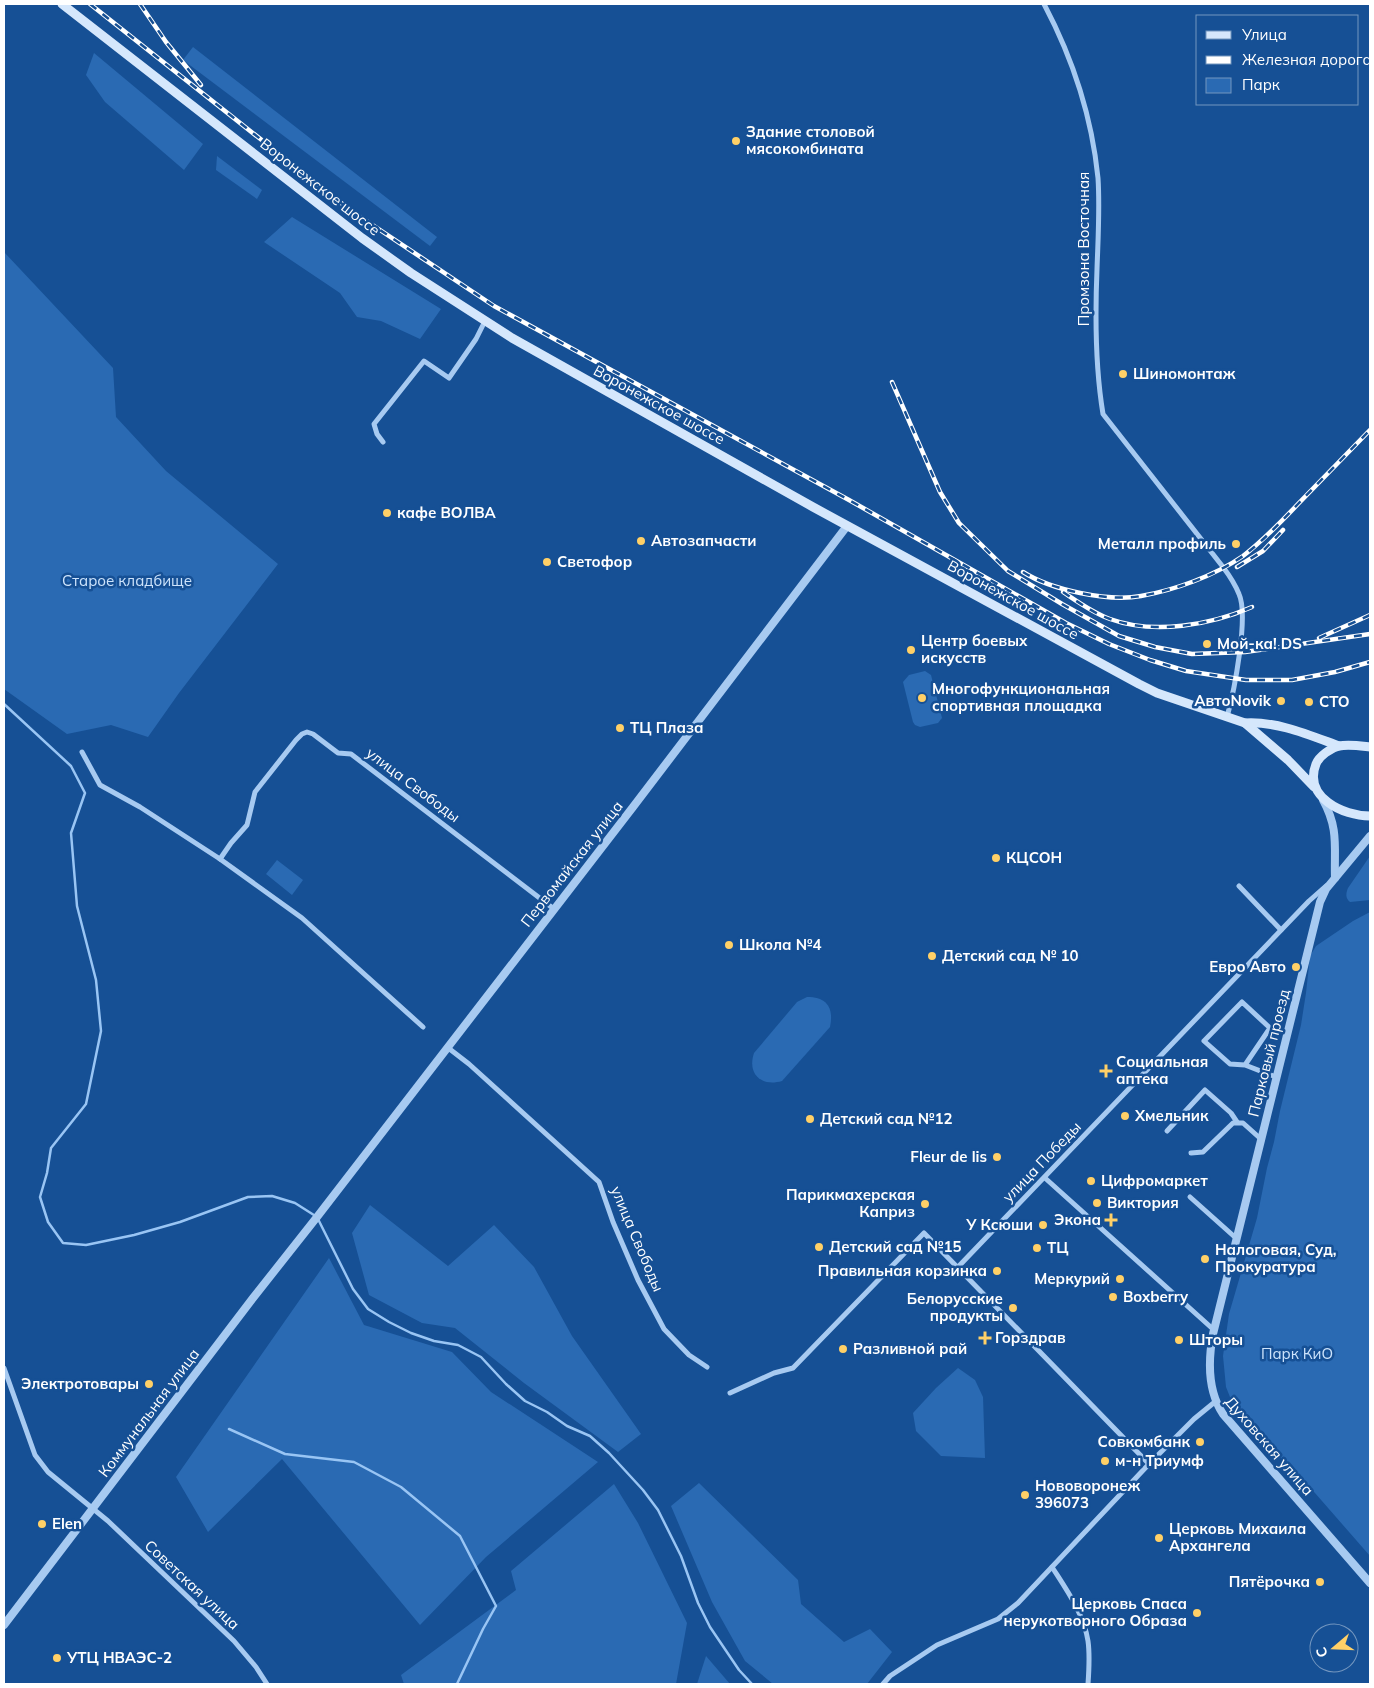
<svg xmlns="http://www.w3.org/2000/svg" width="1374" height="1688" font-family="Mulish,sans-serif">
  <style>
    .green { fill: #2a6ab3 }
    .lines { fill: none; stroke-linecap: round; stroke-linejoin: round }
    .stream { stroke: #99c5f4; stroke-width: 2.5 }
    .minor { stroke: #a7caf1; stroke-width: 5 }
    .tertiary { stroke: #a7caf1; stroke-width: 8 }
    .secondary { stroke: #d5e7fc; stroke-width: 9 }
    .rail-casing { stroke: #fff; stroke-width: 4.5 }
    .rail { stroke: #165095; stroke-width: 2.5; stroke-dasharray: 8; stroke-linecap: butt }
    .poi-dot { fill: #ffd067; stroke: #165095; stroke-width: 2 }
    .labels { text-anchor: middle; stroke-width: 5; stroke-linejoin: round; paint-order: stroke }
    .poi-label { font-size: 15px; font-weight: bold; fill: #fff; stroke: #165095; text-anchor: start }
    .street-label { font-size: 15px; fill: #fff; stroke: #165095 }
    .park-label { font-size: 15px; fill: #cee4fc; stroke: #165095 }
  </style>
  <rect width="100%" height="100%" fill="#165095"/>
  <!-- green -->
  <g class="green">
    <path d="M193,47L437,237L430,246L183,60Z"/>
    <path d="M94,53L203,144L184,170L105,102L86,75Z"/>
    <path d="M217,156L262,190L257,199L216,170Z"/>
    <path d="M292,217L441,309L420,339L381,321L357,317L340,293L264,242Z"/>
    <path d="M4,252L113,368L116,417L166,471L278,564L179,693L148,737L111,725L67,734L4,689Z"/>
    <path d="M925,671L931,675L942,718L938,723L920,727L915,725L913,722L903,682L909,675Z"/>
    <path d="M1370,856V900L1350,902C1345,898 1346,893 1348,888Z"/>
    <path d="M277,860L303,880L292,895L266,874Z"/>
    <path d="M1370,912V1556L1315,1493L1276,1453L1232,1402L1226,1387L1223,1356L1229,1314L1257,1218L1267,1168L1274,1142L1280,1111L1301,1025L1306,993L1310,956L1316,946L1353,921Z"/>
    <path d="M807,997C827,997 834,1008 830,1027L782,1081C761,1087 747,1074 754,1053L797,1002Z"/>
    <path d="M370,1205L448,1266L494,1225L534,1267L572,1336L641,1434L618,1452L524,1383L455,1328L422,1323L369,1295L352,1233Z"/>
    <path d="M329,1258L364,1325L452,1352L491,1392L598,1462L486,1557L420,1625L282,1459L208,1532L176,1477Z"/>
    <path d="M958,1368L975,1380L983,1397L985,1458L941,1456L916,1431L913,1413L936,1388Z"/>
    <path d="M699,1483L798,1580L801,1604L844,1642L870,1629L892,1652L867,1684H773L745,1661L712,1602L671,1506Z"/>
    <path d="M614,1484L638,1523L687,1623L676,1684H404L401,1675L516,1590L511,1571Z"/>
    <path d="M706,1656L730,1684H697Z"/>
  </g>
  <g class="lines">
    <!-- stream -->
    <g class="stream">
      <path d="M4,704L71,766L85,793L71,833L77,906L96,980L101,1031L86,1104L51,1148L47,1173L40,1197L48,1222L63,1243L86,1245L134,1235L180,1222L248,1197L272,1196L295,1203L317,1217L353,1289L368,1309L389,1322L411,1333L434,1341L458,1345L481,1357L506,1384L525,1401L547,1412L567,1426L590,1436L609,1453L643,1490L658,1510L681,1556L698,1603L710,1627L739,1670L752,1684"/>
      <path d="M229,1429L285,1454L354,1462L401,1487L460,1536L496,1606L483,1629L457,1684"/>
    </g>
    <!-- minor -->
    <g class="minor">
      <path d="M1044,4C1072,57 1092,118 1098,178C1100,208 1098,239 1097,269C1095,317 1095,366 1103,414L1223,567C1229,575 1235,584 1239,594C1249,616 1234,692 1227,717"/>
      <path d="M383,442L377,434L374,424L424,361L449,378L476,339L485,321"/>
      <path d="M82,752L100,785L140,807L220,859L302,918L423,1027"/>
      <path d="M220,859L231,843L247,825L255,792L296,740L302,734L307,732L313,734L338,753L351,754L554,909"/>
      <path d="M1239,886L1281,930"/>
      <path d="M447,1047L469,1064L599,1182L613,1222L638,1280L664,1329L689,1355L707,1367"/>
      <path d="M1245,1065L1230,1064L1204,1041L1242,1002L1270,1028L1245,1065L1276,1077"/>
      <path d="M1167,1131L1205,1090L1231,1113L1237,1122"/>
      <path d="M1191,1153L1203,1152L1233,1123H1243L1262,1140"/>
      <path d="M1045,1178L1214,1330"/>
      <path d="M1190,1197L1237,1239"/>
      <path d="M958,1267L1309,901L1326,886"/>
      <path d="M4,1368L35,1455L48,1472L108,1521L234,1641L256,1667L267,1684"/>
      <path d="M730,1393L774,1373L793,1368L924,1233L1149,1464"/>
      <path d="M1052,1567C1066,1589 1084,1614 1088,1641C1090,1655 1089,1670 1088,1684"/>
      <path d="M883,1684L890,1676L937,1645L998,1619L1018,1603L1149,1464L1194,1419L1216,1401"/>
    </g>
    <!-- tertiary -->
    <g class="tertiary">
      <path d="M1323,800C1339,829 1334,847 1335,878"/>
      <path d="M1370,836L1326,889L1320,902L1213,1334C1208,1361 1207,1390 1223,1414L1370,1583"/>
      <path d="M4,1625L253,1298L317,1217L633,807L847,526"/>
    </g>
    <!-- secondary -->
    <g class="secondary">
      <path d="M62,4L362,238L411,273L512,338L813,507L1139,684L1157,693L1245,723C1277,721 1309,735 1339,746"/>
      <path d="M1245,723L1288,760L1314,787"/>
      <path d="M1370,747C1361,746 1349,744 1339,746C1331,748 1319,756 1316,764C1303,797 1343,816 1370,816"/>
    </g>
    <!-- rail casing -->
    <g class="rail-casing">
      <g id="rail">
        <path d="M90,4L350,210L494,306L849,500L1066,623L1109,644L1150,660L1186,671L1246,680H1292L1335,672L1370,662"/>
        <path d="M140,4L166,42L201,85"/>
        <path d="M892,382L940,492L959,523L1008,571L1062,604L1119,636L1155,647L1192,654L1245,652L1370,634"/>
        <path d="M1237,567L1263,551L1283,530"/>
        <path d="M1023,572C1051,590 1108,602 1141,596C1175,590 1214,576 1243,556C1263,541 1281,522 1298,504C1322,479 1346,455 1370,430"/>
        <path d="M1063,592C1078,602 1093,613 1110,619C1154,635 1211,625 1252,607"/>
        <path d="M1319,638L1370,615"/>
      </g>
    </g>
    <!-- rail -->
    <use href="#rail" class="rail"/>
  </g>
  <!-- markers -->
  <g class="poi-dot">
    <circle cx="736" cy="141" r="5"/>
    <circle cx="1123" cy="374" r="5"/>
    <circle cx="387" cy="513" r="5"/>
    <circle cx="641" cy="541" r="5"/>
    <circle cx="1236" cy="544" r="5"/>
    <circle cx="547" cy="562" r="5"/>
    <circle cx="1207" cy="644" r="5"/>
    <circle cx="911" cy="650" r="5"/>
    <circle cx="922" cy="698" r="5"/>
    <circle cx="1281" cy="701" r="5"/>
    <circle cx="1309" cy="702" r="5"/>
    <circle cx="620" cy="728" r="5"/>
    <circle cx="996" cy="858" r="5"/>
    <circle cx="729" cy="945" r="5"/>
    <circle cx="932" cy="956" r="5"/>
    <circle cx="1296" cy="967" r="5"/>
    <path d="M1103.5 1063.5h5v5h5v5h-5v5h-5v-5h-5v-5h5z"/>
    <circle cx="1125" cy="1116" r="5"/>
    <circle cx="810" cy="1119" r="5"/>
    <circle cx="997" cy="1157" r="5"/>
    <circle cx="1091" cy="1181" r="5"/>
    <circle cx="1097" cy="1203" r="5"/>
    <circle cx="925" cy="1204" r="5"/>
    <path d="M1108.5 1212.5h5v5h5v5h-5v5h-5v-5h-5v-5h5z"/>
    <circle cx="1043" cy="1225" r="5"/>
    <circle cx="819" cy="1247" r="5"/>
    <circle cx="1037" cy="1248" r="5"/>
    <circle cx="1205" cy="1259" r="5"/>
    <circle cx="997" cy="1271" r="5"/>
    <circle cx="1120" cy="1279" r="5"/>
    <circle cx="1113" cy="1297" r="5"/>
    <circle cx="1013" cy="1308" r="5"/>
    <path d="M982.5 1330.5h5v5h5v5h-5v5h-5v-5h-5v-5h5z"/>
    <circle cx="1179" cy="1340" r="5"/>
    <circle cx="843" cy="1349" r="5"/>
    <circle cx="149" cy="1384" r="5"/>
    <circle cx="1200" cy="1442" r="5"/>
    <circle cx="1105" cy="1461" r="5"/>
    <circle cx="1025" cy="1495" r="5"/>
    <circle cx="42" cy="1524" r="5"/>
    <circle cx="1159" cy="1538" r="5"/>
    <circle cx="1320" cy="1582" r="5"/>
    <circle cx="1197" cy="1613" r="5"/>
    <circle cx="57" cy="1658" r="5"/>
  </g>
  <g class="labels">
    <!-- poi labels -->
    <g class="poi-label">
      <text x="746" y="137">Здание столовой<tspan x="746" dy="17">мясокомбината</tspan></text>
      <text x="1133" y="379">Шиномонтаж</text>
      <text x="397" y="518">кафе ВОЛВА</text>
      <text x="651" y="546">Автозапчасти</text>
      <text x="1226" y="549" text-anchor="end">Металл профиль</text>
      <text x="557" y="567">Светофор</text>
      <text x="921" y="646">Центр боевых<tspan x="921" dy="17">искусств</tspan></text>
      <text x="1217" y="649">Мой-ка! DS</text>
      <text x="932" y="694">Многофункциональная<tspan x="932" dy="17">спортивная площадка</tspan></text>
      <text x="1271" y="706" text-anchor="end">АвтоNovik</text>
      <text x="1319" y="707">СТО</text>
      <text x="630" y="733">ТЦ Плаза</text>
      <text x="1006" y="863">КЦСОН</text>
      <text x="739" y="950">Школа №4</text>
      <text x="942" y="961">Детский сад № 10</text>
      <text x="1286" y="972" text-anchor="end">Евро Авто</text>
      <text x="1116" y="1067">Социальная<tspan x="1116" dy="17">аптека</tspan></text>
      <text x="1135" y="1121">Хмельник</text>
      <text x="820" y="1124">Детский сад №12</text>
      <text x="987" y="1162" text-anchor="end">Fleur de lis</text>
      <text x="1101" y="1186">Цифромаркет</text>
      <text x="915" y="1200" text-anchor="end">Парикмахерская<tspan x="915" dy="17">Каприз</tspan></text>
      <text x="1107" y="1208">Виктория</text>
      <text x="1101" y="1225" text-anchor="end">Экона</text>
      <text x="1033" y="1230" text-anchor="end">У Ксюши</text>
      <text x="829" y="1252">Детский сад №15</text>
      <text x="1047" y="1253">ТЦ</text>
      <text x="1215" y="1255">Налоговая, Суд,<tspan x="1215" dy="17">Прокуратура</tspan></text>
      <text x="987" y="1276" text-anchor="end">Правильная корзинка</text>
      <text x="1110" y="1284" text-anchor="end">Меркурий</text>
      <text x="1123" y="1302">Boxberry</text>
      <text x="1003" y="1304" text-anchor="end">Белорусские<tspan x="1003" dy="17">продукты</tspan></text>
      <text x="995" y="1343">Горздрав</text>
      <text x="1189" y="1345">Шторы</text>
      <text x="853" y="1354">Разливной рай</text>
      <text x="139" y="1389" text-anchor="end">Электротовары</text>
      <text x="1190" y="1447" text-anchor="end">Совкомбанк</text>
      <text x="1115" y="1466">м-н Триумф</text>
      <text x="1035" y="1491">Нововоронеж<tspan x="1035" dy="17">396073</tspan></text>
      <text x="52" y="1529">Elen</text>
      <text x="1169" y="1534">Церковь Михаила<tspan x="1169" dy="17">Архангела</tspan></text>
      <text x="1310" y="1587" text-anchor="end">Пятёрочка</text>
      <text x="1187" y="1609" text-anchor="end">Церковь Спаса<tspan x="1187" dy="17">нерукотворного Образа</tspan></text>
      <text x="67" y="1663">УТЦ НВАЭС-2</text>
    </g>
    <!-- street labels -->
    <g class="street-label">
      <text transform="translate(320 187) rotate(38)" y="5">Воронежское шоссе</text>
      <text transform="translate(1084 249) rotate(-90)" y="5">Промзона Восточная</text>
      <text transform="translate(659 405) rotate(29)" y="5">Воронежское шоссе</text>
      <text transform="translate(1013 600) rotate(29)" y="5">Воронежское шоссе</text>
      <text transform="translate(413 785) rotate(37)" y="5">улица Свободы</text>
      <text transform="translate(572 864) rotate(-52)" y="5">Первомайская улица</text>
      <text transform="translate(1269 1053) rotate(-76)" y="5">Парковый проезд</text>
      <text transform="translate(1042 1162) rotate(-46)" y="5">улица Победы</text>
      <text transform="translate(637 1239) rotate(67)" y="5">улица Свободы</text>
      <text transform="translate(149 1413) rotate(-53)" y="5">Коммунальная улица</text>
      <text transform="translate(1269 1446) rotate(49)" y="5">Духовская улица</text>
      <text transform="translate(192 1585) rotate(43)" y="5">Советская улица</text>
    </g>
    <!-- park labels -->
    <g class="park-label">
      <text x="127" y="586">Старое кладбище</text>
      <text x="1297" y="1359">Парк КиО</text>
    </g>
  </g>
  <!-- border -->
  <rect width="1374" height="1688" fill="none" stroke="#ffffff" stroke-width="10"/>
  <!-- legend -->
  <rect x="1196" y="15" width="162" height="90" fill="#165095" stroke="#7396bf"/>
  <rect x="1206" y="31" width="25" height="8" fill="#d5e7fc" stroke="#7396bf"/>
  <text x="1242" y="40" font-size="15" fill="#ffffff">Улица</text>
  <rect x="1206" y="56" width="25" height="8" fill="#ffffff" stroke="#7396bf"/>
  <text x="1242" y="65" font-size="15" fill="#ffffff">Железная дорога</text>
  <rect x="1206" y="78" width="25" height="15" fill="#2a6ab3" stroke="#7396bf"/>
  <text x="1242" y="90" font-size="15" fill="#ffffff">Парк</text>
  <!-- north arrow -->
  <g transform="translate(1334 1648) rotate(251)"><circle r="24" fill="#165095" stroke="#7396bf"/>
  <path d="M0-4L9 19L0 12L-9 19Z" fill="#ffd067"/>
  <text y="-8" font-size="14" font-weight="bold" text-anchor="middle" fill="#ffffff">С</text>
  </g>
</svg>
